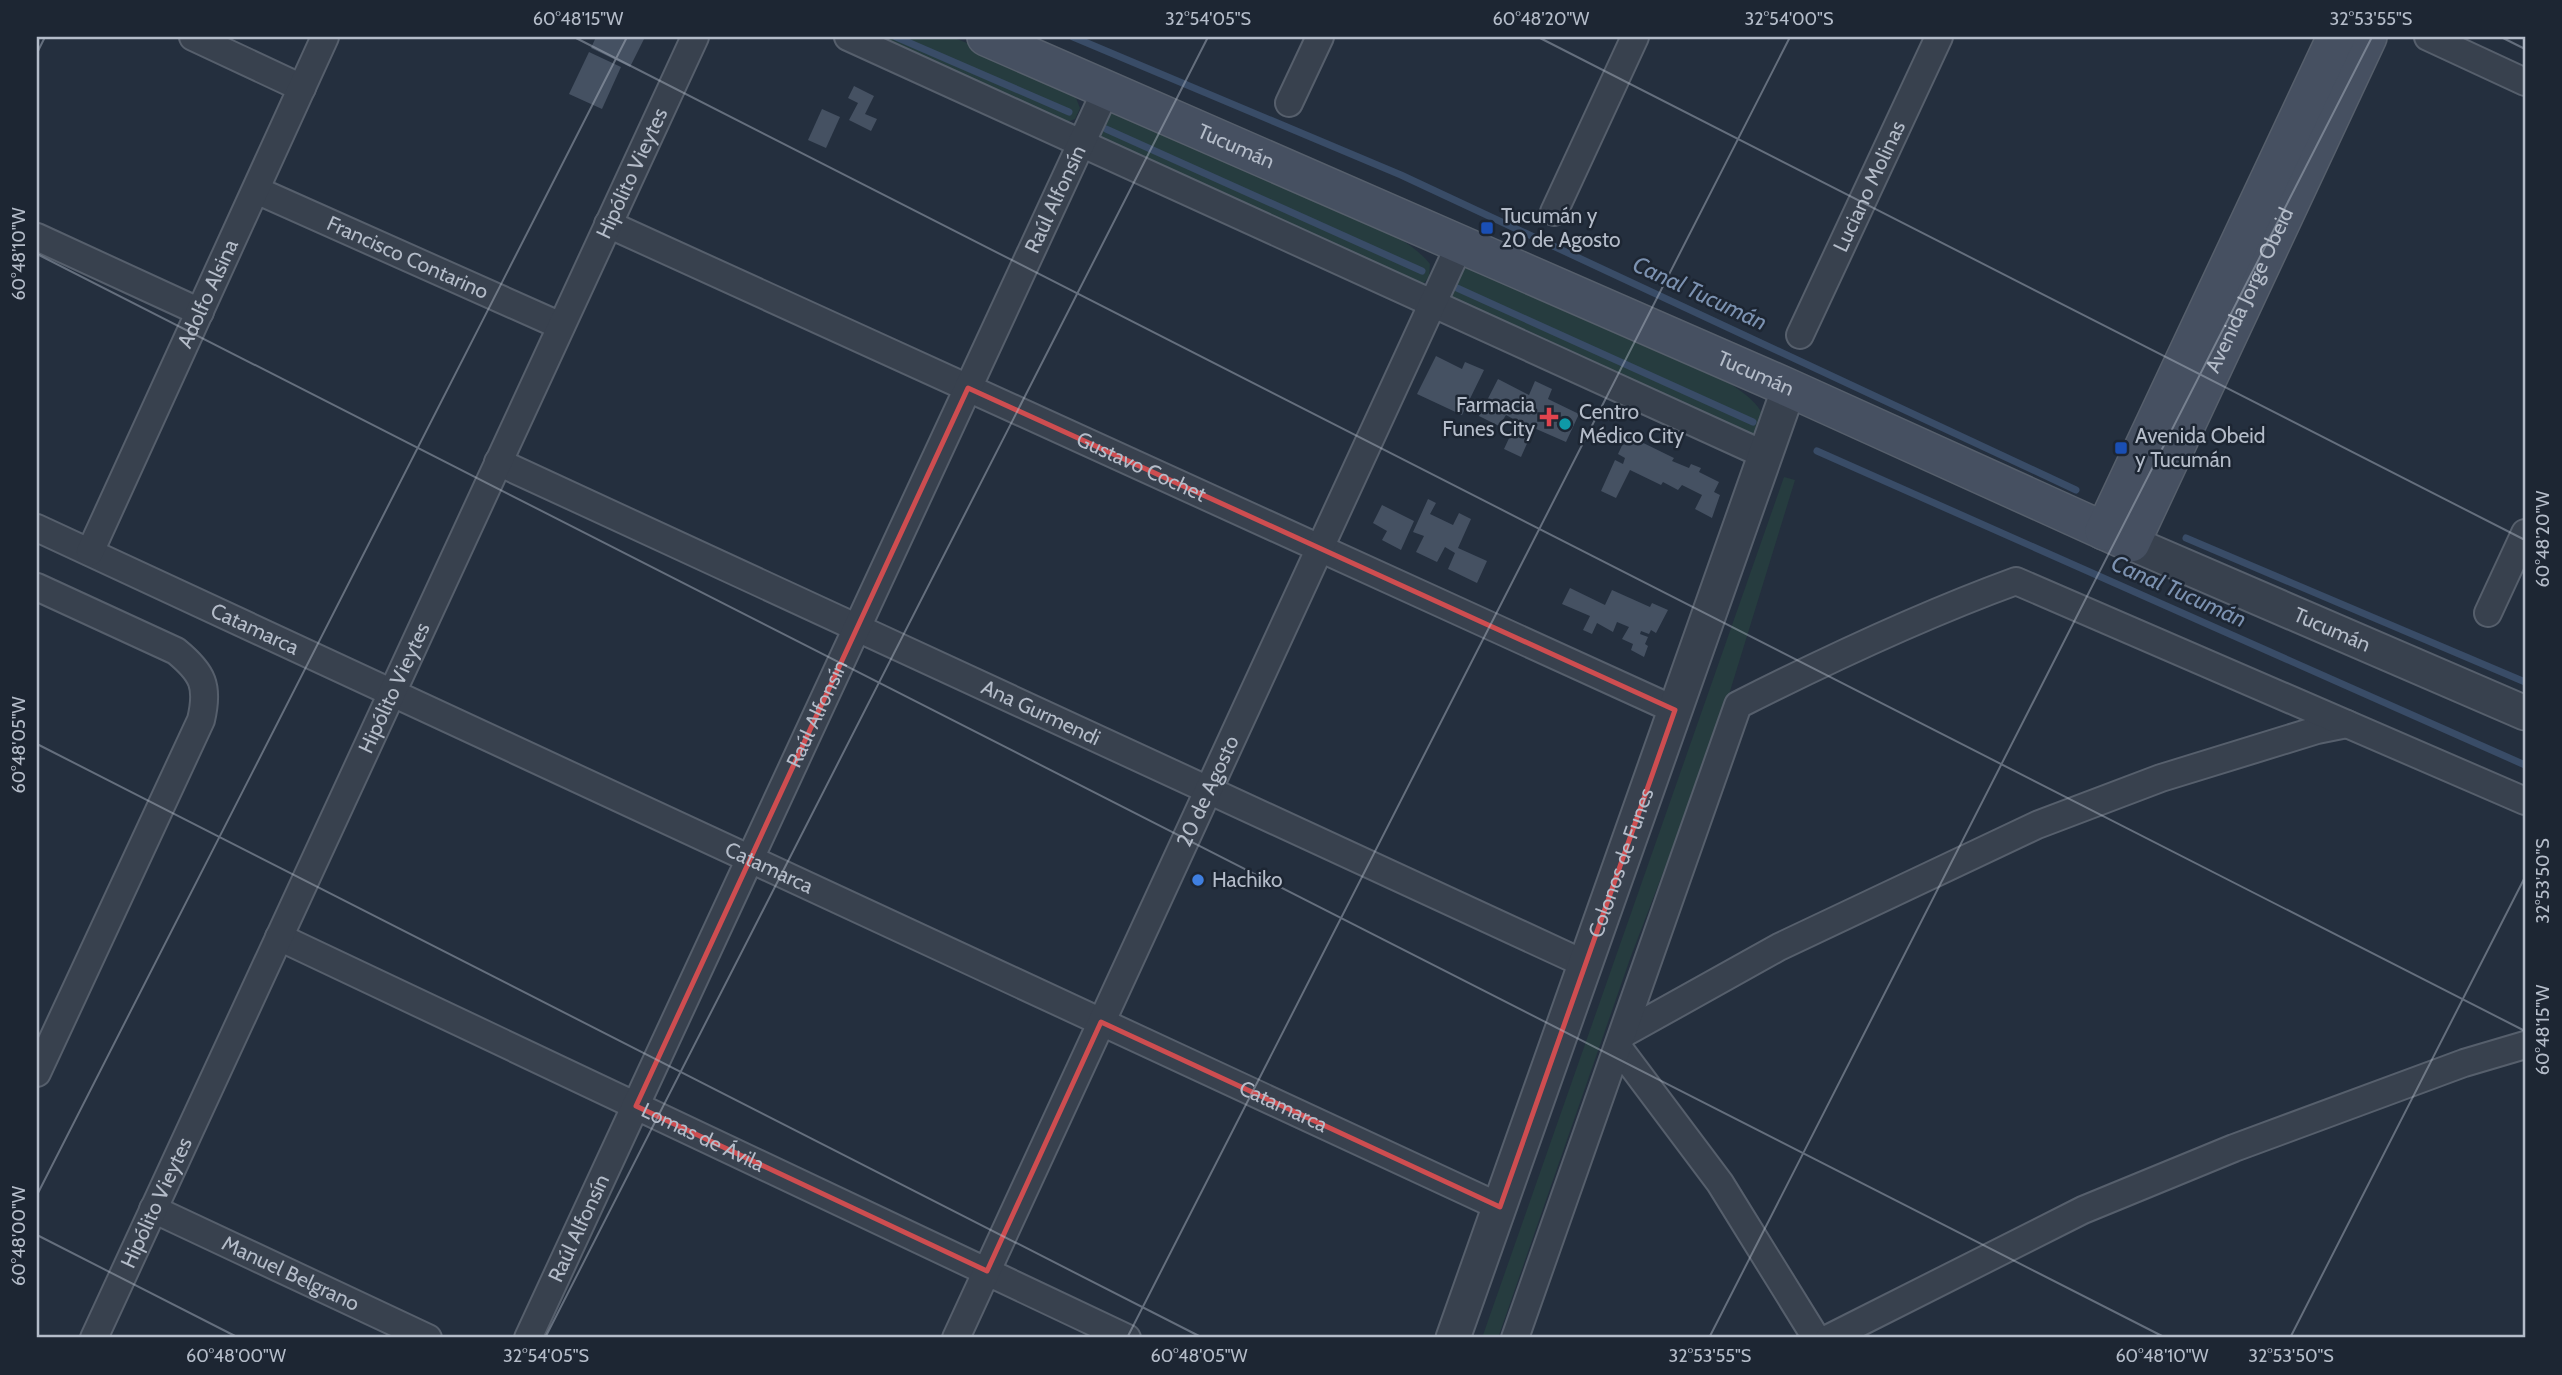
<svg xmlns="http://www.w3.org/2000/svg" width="2562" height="1375" font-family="Cabin,sans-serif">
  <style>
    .green { fill: #263c3f }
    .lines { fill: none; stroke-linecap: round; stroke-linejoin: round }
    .stream { stroke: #394c67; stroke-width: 7 }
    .building { fill: #455162 }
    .minor-casing { stroke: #565f6c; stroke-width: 30 }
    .tertiary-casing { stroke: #565f6c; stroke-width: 37 }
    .secondary-casing { stroke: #565f6c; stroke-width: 40 }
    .minor { stroke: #38414e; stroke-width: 26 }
    .tertiary { stroke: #38414e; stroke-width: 33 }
    .secondary { stroke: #465061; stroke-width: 37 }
    .marked { fill: none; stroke: #ce4d50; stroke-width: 5; stroke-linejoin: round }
    .ticks { fill: none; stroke: #b4bcc9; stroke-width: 2; stroke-opacity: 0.45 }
    .transit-dot { fill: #1a4fb4; stroke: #1d2633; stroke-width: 2.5 }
    .health-dot { fill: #e0444e; stroke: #1d2633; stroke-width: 2.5 }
    .culture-dot { fill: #0f9aa8; stroke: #1d2633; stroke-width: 2.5 }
    .shop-dot { fill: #3f7fe0; stroke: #1d2633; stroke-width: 2.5 }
    .labels { text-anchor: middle; stroke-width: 5; stroke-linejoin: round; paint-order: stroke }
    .street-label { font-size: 21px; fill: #b4bcc9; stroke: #1d2633 }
    .poi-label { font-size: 21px; fill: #b4bcc9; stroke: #1d2633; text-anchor: start }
    .water-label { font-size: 23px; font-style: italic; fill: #7c92b1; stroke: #1d2633 }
    .neatline { fill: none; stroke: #b4bcc9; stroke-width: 2.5 }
    .ticks-label { font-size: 18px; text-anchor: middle; fill: #b4bcc9 }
  </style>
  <rect width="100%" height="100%" fill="#242f3e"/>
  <!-- green -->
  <g class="green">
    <path d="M859,37H952L1037,71L1074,93L1080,108L1075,119L1059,125Z"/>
    <path d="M1110,110L1372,223C1392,235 1415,245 1430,264L1429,277L1423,284L1414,283L1094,139Z"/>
    <path d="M1479,266L1706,369C1721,378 1760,399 1763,417C1763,421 1762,425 1761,429L1755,434L1738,433L1529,331L1459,304L1449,293L1455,273L1464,268Z"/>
    <path d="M1784,477L1795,480L1719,727L1631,956L1498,1338H1482Z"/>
  </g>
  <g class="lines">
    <!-- stream -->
    <g class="stream">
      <path d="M896,37L1069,112"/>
      <path d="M1073,37L1401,175L2076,490"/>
      <path d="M1106,129L1422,271"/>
      <path d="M1457,288L1753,422"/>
      <path d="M1817,451L2525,765"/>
      <path d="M2186,538L2525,682"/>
    </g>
  </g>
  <!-- building -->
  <g class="building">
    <path d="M596,37H645L630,67L591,48Z"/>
    <path d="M589,52L621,67L602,109L569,94Z"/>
    <path d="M854,86L874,96L865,114L877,119L871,131L849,120L858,103L848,98Z"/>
    <path d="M822,109L840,117L826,148L808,140Z"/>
    <path d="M1436,356L1462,369L1465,362L1484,370L1462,415L1417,394Z"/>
    <path d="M1498,379L1529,395L1535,381L1552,389L1548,399L1579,414L1566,442L1534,428L1521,457L1504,449L1517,421L1506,415L1499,426L1479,416Z"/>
    <path d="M1627,435L1674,458L1672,461L1689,468L1691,464L1701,468L1699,472L1719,482L1714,492L1720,495L1712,518L1695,509L1702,495L1682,485L1678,490L1663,482L1661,485L1630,470L1616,498L1601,491L1615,460L1623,464L1625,458L1618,454Z"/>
    <path d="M1428,499L1436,503L1430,514L1453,525L1459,513L1471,519L1458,548L1487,561L1477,583L1448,569L1455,553L1445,547L1437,562L1416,552L1424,536L1413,532Z"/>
    <path d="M1382,505L1414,521L1401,550L1382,540L1387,531L1373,523Z"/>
    <path d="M1570,588L1605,605L1612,590L1650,607L1652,603L1668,610L1656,633L1651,630L1649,634L1641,631L1640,634L1648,637L1645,644L1648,646L1644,657L1631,650L1633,644L1622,639L1629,627L1617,622L1613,632L1597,623L1592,634L1583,630L1590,616L1562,604Z"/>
  </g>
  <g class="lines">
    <!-- minor casing -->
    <g class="minor-casing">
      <g id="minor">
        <path d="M193,37L302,88"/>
        <path d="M848,37L1765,455"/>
        <path d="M2428,37L2525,82"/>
        <path d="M1289,103L1320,37"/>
        <path id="s1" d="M256,190L561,326"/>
        <path d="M1554,212L1635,37"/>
        <path id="s2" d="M608,224L1675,710"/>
        <path d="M37,237L200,312"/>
        <path id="s3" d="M1800,335L1939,37"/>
        <path id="s4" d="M498,462L1585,964"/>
        <path id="s5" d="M37,528L1500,1207"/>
        <path id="s6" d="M90,552L325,37"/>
        <path d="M37,587L176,651C203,673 209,686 201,720L37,1073"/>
        <path d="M2488,613L2525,533"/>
        <path id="s7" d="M279,937L1127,1338"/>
        <path d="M1623,1034L1779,947L2037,825L2161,778L2317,730L2347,724"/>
        <path d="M1618,1047L1720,1183L1816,1338"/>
        <path id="s8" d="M153,1209L428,1338"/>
        <path id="s9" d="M94,1338L695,37"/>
        <path id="s10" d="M528,1338L1106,90"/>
        <path id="s11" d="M956,1338L1460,244"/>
        <path d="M1515,1338L1738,705C1829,659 1920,616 2016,581L2525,801"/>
        <path d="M1829,1338L2083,1210L2234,1148L2464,1063L2525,1045"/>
      </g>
    </g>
    <!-- tertiary casing -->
    <g class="tertiary-casing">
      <g id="tertiary">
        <path id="s12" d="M2131,543L2525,713"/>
        <path id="s13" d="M1453,1338L1789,388"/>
      </g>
    </g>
    <!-- secondary casing -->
    <g class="secondary-casing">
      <g id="secondary">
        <path id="s14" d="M986,37L1789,388L2131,543L2368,37"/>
        <path d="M2104,531L2336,37"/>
      </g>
    </g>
    <!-- minor -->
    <use href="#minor" class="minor"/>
    <!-- tertiary -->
    <use href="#tertiary" class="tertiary"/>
    <!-- secondary -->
    <use href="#secondary" class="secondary"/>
  </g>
  <!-- marked area -->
  <path class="marked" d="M968,388L1675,710L1500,1207L1101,1022L987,1271L636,1106Z"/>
  <!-- ticks -->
  <path class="ticks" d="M574,37L2525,1031M1538,37L2525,540M2501,37L2525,49M37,53L45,37M37,254L2166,1338M37,744L1203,1338M37,1195L627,37M37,1235L239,1338M545,1338L1208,37M1127,1338L1790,37M1709,1338L2372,37M2290,1338L2525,877"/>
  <!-- markers -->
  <g class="transit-dot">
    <rect x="1480" y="221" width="14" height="14" rx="3.5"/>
    <rect x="2114" y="441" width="14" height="14" rx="3.5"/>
  </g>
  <path class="health-dot" d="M1545.5 406.5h7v7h7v7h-7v7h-7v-7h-7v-7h7z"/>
  <circle class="culture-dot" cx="1565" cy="424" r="7"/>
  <circle class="shop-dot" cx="1198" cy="880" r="7"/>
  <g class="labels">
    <!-- street labels -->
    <g class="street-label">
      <text dy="7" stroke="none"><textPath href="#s14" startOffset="273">Tucumán</textPath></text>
      <text dy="7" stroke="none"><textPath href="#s9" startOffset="1283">Hipólito Vieytes</textPath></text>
      <text dy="7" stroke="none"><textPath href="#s3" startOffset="164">Luciano Molinas</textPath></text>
      <text dy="7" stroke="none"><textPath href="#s10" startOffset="1255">Raúl Alfonsín</textPath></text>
      <text dy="7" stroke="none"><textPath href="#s1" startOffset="166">Francisco Contarino</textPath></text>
      <text dy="7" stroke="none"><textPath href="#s14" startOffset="1531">Avenida Jorge Obeid</textPath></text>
      <text dy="7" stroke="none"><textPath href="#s6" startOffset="284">Adolfo Alsina</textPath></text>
      <text dy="7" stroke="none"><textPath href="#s14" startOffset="840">Tucumán</textPath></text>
      <text dy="7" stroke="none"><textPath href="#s2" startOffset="586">Gustavo Cochet</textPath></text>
      <text dy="7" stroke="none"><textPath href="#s5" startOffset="240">Catamarca</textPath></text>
      <text dy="7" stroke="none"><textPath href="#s12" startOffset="219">Tucumán</textPath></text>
      <text dy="7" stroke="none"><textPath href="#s9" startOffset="716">Hipólito Vieytes</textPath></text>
      <text dy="7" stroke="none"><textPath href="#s4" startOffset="598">Ana Gurmendi</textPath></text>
      <text dy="7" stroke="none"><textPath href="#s10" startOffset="688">Raúl Alfonsín</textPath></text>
      <text dy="7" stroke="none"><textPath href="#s11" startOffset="602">20 de Agosto</textPath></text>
      <text dy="7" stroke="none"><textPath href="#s13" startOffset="504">Colonos de Funes</textPath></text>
      <text dy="7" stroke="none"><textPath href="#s5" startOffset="807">Catamarca</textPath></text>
      <text dy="7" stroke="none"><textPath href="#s5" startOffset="1374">Catamarca</textPath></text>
      <text dy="7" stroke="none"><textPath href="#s7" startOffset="469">Lomas de Ávila</textPath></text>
      <text dy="7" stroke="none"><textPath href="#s9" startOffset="149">Hipólito Vieytes</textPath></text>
      <text dy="7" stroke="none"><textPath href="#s10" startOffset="121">Raúl Alfonsín</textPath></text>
      <text dy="7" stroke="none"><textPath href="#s8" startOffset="152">Manuel Belgrano</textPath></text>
    </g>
    <!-- poi labels -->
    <g class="poi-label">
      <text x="1501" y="223">Tucumán y<tspan x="1501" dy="24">20 de Agosto</tspan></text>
      <text x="1535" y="412" text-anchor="end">Farmacia<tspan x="1535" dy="24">Funes City</tspan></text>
      <text x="1579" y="419">Centro<tspan x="1579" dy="24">Médico City</tspan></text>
      <text x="2135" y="443">Avenida Obeid<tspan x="2135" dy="24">y Tucumán</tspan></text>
      <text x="1212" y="887">Hachiko</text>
    </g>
    <!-- water labels -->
    <g class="water-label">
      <text transform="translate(1700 293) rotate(25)" y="8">Canal Tucumán</text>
      <text transform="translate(2179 591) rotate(24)" y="8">Canal Tucumán</text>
    </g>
  </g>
  <!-- border -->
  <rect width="2562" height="1375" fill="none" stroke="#1d2633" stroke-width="77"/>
  <rect x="38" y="38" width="2486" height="1298" class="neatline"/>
  <g class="ticks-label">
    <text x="578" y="25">60°48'15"W</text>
    <text x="1208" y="25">32°54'05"S</text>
    <text x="1541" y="25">60°48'20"W</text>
    <text x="1789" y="25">32°54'00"S</text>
    <text x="2371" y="25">32°53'55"S</text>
    <text transform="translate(19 254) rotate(-90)" y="6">60°48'10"W</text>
    <text transform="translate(2543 539) rotate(-90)" y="6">60°48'20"W</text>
    <text transform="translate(19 745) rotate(-90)" y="6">60°48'05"W</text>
    <text transform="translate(2543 881) rotate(-90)" y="6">32°53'50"S</text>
    <text transform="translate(2543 1030) rotate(-90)" y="6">60°48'15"W</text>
    <text transform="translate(19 1236) rotate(-90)" y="6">60°48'00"W</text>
    <text x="236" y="1362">60°48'00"W</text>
    <text x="546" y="1362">32°54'05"S</text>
    <text x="1199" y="1362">60°48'05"W</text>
    <text x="1710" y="1362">32°53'55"S</text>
    <text x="2162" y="1362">60°48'10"W</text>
    <text x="2291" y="1362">32°53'50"S</text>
  </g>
</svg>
